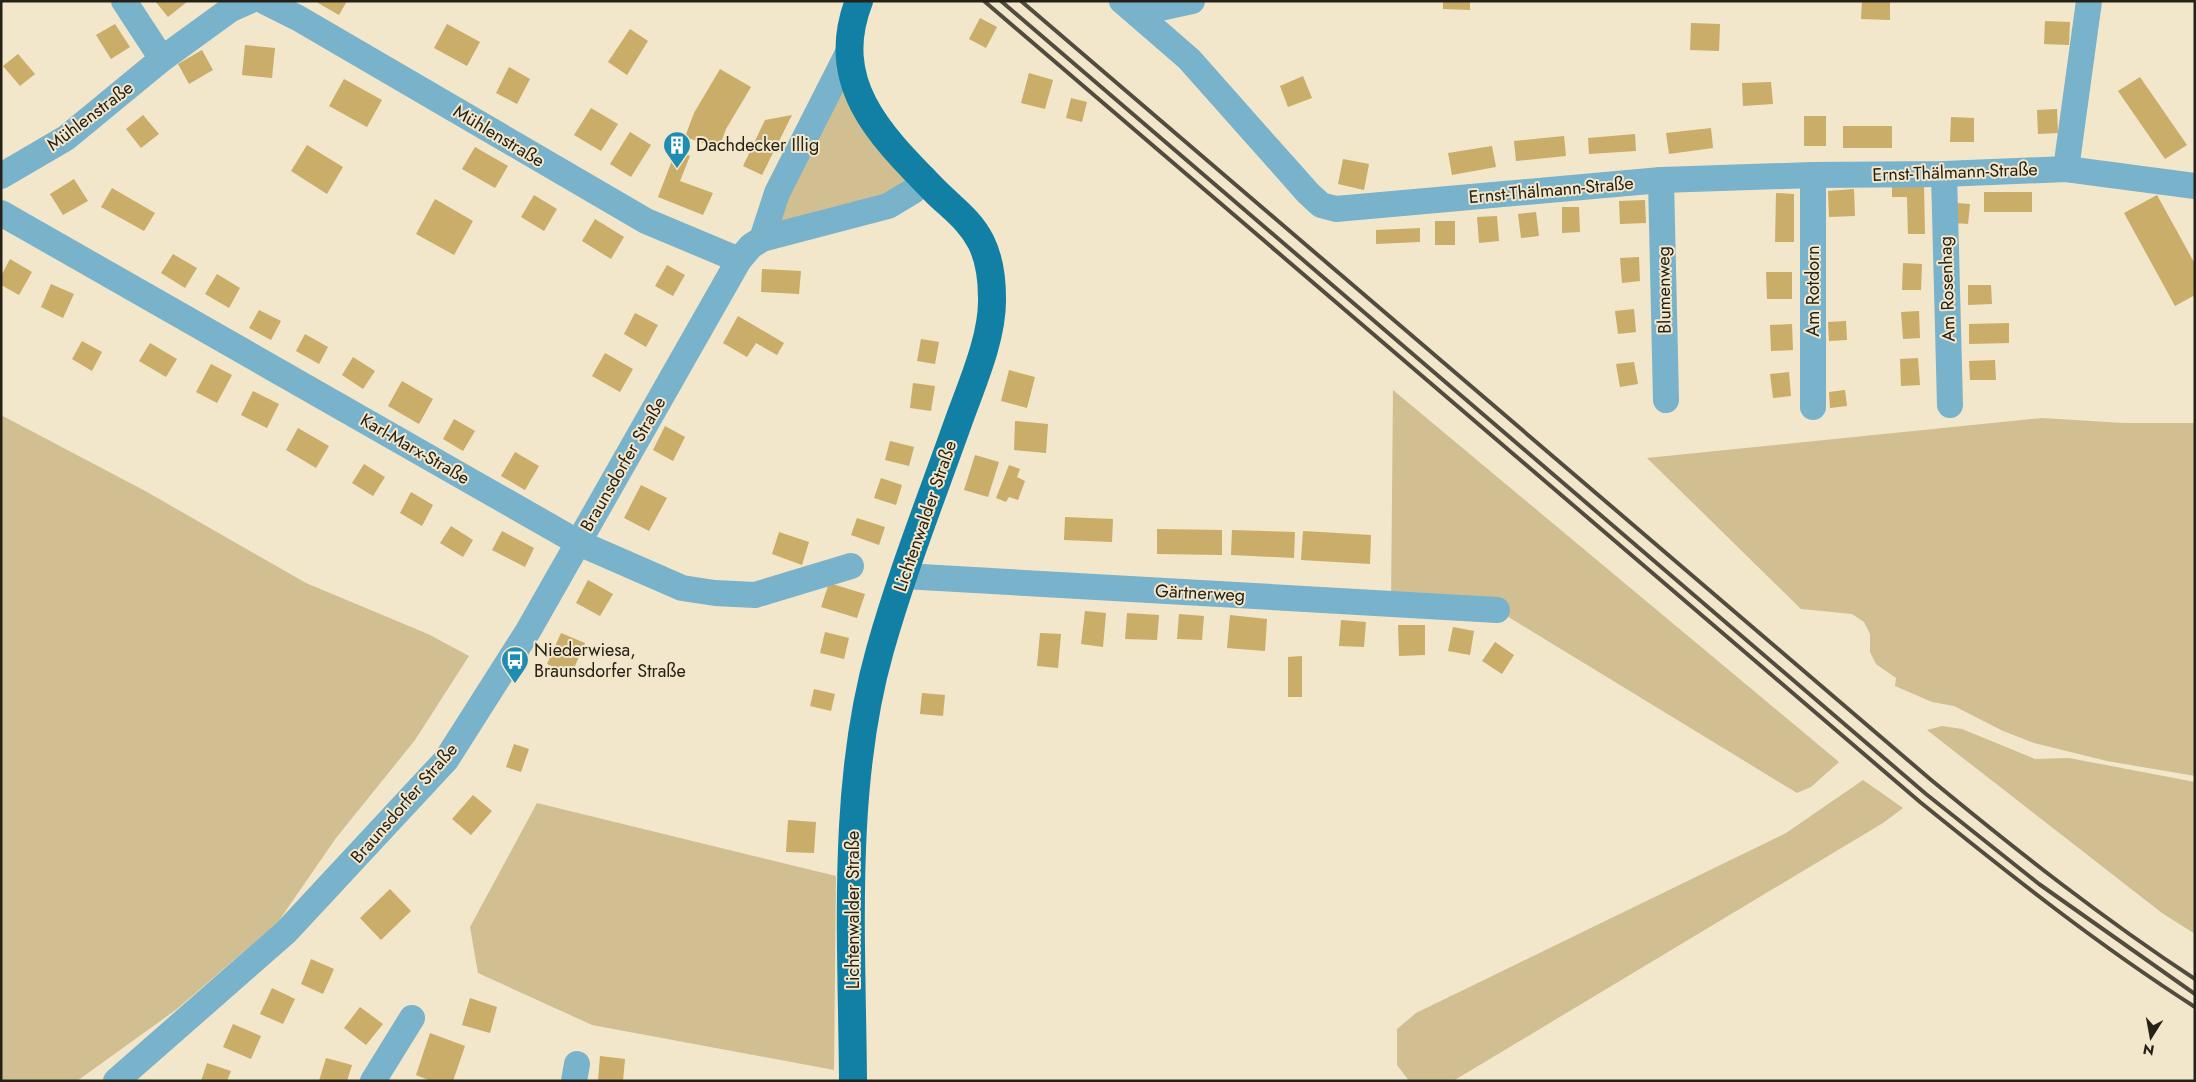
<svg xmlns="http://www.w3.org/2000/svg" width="2196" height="1082" font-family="Jost,sans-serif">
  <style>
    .green { fill: #d1bf92 }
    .building { fill: #c9ad68 }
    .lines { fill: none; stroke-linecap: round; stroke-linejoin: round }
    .minor { stroke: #79b2cb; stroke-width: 26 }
    .major { stroke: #1180a4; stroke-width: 28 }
    .rail { stroke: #524c3e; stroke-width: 4 }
    .labels { text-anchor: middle; stroke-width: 4; stroke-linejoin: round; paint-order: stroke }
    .street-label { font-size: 18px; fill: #262117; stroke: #f2e6cb }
    .poi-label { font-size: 18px; fill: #262117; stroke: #f2e6cb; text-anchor: start }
  </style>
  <rect width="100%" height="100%" fill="#f2e6cb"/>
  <!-- green -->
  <g class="green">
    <path d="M848,53L913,191L762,239Z"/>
    <path d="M1393,390L1839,762L1811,787L1797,793L1497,610L1391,604Z"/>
    <path d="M1,415L147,492L306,583L428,634L469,656L415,740L336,838L278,922L177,1009L77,1081H1Z"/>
    <path d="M2042,418L2123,423H2195V776L2107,761L2034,743L2003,731L1954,706L1932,702L1895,686L1896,678L1876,664L1870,652V634L1864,622L1852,614L1801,609L1647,458Z"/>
    <path d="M1942,726L1962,729L2035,759L2069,758L2195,782V934L2162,913L1927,730Z"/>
    <path d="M1863,780L1903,808L1883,823L1453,1081H1409L1397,1065V1029L1416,1013L1786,833Z"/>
    <path d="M537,803L836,876L834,1070L592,1025L478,973L470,927Z"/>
  </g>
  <!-- building -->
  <g class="building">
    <path d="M155,1H188L168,17Z"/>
    <path d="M319,1H347L339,15L318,3Z"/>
    <path d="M1443,1H1470V10L1443,9Z"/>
    <path d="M1862,1H1890V20L1861,19Z"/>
    <path d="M980,18L997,27L986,48L969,39Z"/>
    <path d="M2045,21L2070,22L2069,45L2044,44Z"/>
    <path d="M1691,23L1720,24L1719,51L1690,50Z"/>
    <path d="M115,24L130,47L111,59L96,35Z"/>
    <path d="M447,24L480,42L467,66L434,48Z"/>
    <path d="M630,29L648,41L627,75L608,62Z"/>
    <path d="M245,45L275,48L272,78L242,75Z"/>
    <path d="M202,50L213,70L189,84L178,64Z"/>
    <path d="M18,54L35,74L20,86L3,66Z"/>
    <path d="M509,67L530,79L517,104L496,93Z"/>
    <path d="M720,69L751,87L726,129L719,148L685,137L694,113Z"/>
    <path d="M1029,73L1053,80L1045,109L1021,103Z"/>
    <path d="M1303,76L1312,98L1288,107L1280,86Z"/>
    <path d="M2140,77L2187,145L2165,159L2118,91Z"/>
    <path d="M344,79L382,100L367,127L329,106Z"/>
    <path d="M1771,82L1773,104L1743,106L1742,83Z"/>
    <path d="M1071,98L1087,102L1082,122L1066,118Z"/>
    <path d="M591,108L618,124L601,151L574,135Z"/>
    <path d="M2057,109L2058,133L2038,134L2037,110Z"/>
    <path d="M143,115L159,134L141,148L126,129Z"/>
    <path d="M792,115L762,175L743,166L765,120Z"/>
    <rect x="1804" y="116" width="22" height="30"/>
    <path d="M1951,117L1974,118V142H1950Z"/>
    <rect x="1843" y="126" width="49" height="22"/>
    <path d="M1711,128L1713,148L1669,154L1666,133Z"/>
    <path d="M630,132L651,145L631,177L610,164Z"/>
    <path d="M1635,134L1636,151L1589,154L1588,138Z"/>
    <path d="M1564,136L1566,156L1516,161L1514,141Z"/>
    <path d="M307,145L343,167L327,194L291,171Z"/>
    <path d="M1492,146L1496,167L1452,175L1448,153Z"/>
    <path d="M475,147L508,166L495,188L462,169Z"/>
    <path d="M676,150L690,156L680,181L713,193L703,215L658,197Z"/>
    <path d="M1343,159L1369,164L1364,190L1338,184Z"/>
    <path d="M74,179L88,201L63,215L50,194Z"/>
    <path d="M1924,185L1925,234H1908L1907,197H1892V186Z"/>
    <path d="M112,188L155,213L144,231L101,207Z"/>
    <path d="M1854,189L1855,216L1829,217L1828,191Z"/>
    <rect x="1984" y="192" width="48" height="20"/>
    <path d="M1776,193L1794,194V242H1775Z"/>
    <path d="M534,195L557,209L544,231L521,217Z"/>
    <path d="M2157,195L2195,264V295L2175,306L2124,213Z"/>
    <path d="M435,199L473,221L454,255L416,234Z"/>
    <path d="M1645,200L1646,223L1620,224L1619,201Z"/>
    <path d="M1956,203L1970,204L1968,224L1954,223Z"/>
    <path d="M1562,207H1579L1580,232L1562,233Z"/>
    <path d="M1536,212L1539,236L1521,238L1518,214Z"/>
    <path d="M1497,216L1499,241L1479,243L1477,217Z"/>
    <path d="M595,219L624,237L611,259L582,241Z"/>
    <rect x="1435" y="221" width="20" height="24"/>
    <path d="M1420,228V242L1376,244V230Z"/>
    <path d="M173,254L197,268L185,288L161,273Z"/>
    <path d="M1639,257L1640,281L1622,283L1620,258Z"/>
    <path d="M10,259L32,272L19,295L1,285V276Z"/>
    <path d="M1903,263L1922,264L1921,290H1902Z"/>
    <path d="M667,265L685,275L673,296L655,286Z"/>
    <path d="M762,269L801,271L799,294L761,292Z"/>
    <path d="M1766,272H1792V299H1767Z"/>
    <path d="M217,274L240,288L229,308L205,294Z"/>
    <path d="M51,284L74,294L63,318L41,307Z"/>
    <path d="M1968,285H1991L1992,304L1968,305Z"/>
    <path d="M1634,309L1636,332L1618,334L1615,311Z"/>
    <path d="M259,310L281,321L271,340L249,328Z"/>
    <path d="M1919,311L1920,338L1903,339L1901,312Z"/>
    <path d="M635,313L658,325L646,347L624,334Z"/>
    <path d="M738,316L784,343L777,355L756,343L747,357L723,343Z"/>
    <path d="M1846,321L1847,340L1829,341L1828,322Z"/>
    <path d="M2009,323V343L1969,344V324Z"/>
    <path d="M1792,324L1793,350L1771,351L1770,325Z"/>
    <path d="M305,334L328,347L319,364L296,351Z"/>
    <path d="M921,339L939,342L935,364L917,361Z"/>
    <path d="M82,341L102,352L92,371L72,359Z"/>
    <path d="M150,343L177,359L166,377L139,361Z"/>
    <path d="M605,353L633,369L620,392L592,376Z"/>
    <path d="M353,357L375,371L363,389L342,375Z"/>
    <path d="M1918,358L1920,385L1901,386L1900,359Z"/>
    <path d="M1995,360L1996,380H1970L1969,361Z"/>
    <path d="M1634,362L1638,384L1620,387L1616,364Z"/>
    <path d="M211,364L232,375L217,403L196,392Z"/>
    <path d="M1009,370L1035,377L1027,408L1001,401Z"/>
    <path d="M1789,372L1791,396L1773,398L1770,374Z"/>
    <path d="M402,381L433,399L419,424L388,406Z"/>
    <path d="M913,383L935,386L931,411L910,408Z"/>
    <path d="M1845,390L1847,406L1830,408L1829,392Z"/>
    <path d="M253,391L279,404L267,428L241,415Z"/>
    <path d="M454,419L475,431L463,451L443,439Z"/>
    <path d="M1015,421L1048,424L1046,453L1014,450Z"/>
    <path d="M665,426L685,437L673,461L653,450Z"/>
    <path d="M298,428L329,446L316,468L286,450Z"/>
    <path d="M890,441L914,447L909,466L885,460Z"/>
    <path d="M515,452L539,466L525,490L501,476Z"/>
    <path d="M975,455L999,462L988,497L964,490Z"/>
    <path d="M364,464L385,477L373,496L352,483Z"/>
    <path d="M1009,465L1020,469L1017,477L1025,481L1018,500L1009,497L1006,502L996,498Z"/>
    <path d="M881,478L902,485L896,505L874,498Z"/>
    <path d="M641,485L667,498L649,531L624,518Z"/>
    <path d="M411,492L433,505L422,526L400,513Z"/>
    <path d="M1065,517L1113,519L1112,542L1064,540Z"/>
    <path d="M857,518L885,527L879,545L851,535Z"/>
    <path d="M451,526L473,540L463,557L440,543Z"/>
    <path d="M1157,529L1222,530V555L1157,554Z"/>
    <path d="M1232,530L1295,532L1294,558L1231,555Z"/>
    <path d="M502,531L534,548L525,567L492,550Z"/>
    <path d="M1303,531L1371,535L1370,564L1301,560Z"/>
    <path d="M779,532L809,542L802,565L772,554Z"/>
    <path d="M588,580L613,594L600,616L576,603Z"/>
    <path d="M829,583L865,594L857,618L821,607Z"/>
    <path d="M1085,611L1106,613L1103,647L1081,644Z"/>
    <path d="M1127,613L1159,615L1157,640L1125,639Z"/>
    <path d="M1179,614L1204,616L1202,640L1177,639Z"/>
    <path d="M1230,615L1267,619L1265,651L1227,648Z"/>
    <path d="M1341,620L1366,622L1364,647L1339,646Z"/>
    <path d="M1398,625H1425V655L1399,656Z"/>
    <path d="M1453,627L1474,631L1470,655L1448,651Z"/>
    <path d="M825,632L849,638L844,659L820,653Z"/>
    <path d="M561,633L585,643L571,675L547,664Z"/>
    <path d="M1040,633L1061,634L1058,668L1037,666Z"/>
    <path d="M1495,642L1514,655L1502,674L1482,661Z"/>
    <path d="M1302,656V697H1288V657Z"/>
    <path d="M814,689L835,694L831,711L810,706Z"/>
    <path d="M922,693L945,695L943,716L920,714Z"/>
    <path d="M514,744L529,749L521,772L506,767Z"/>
    <path d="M473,795L492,811L471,835L452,819Z"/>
    <path d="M788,820L816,822L814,853L786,852Z"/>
    <path d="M390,889L411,911L381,940L360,918Z"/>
    <path d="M311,959L334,969L323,994L301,984Z"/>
    <path d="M272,988L295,999L283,1024L260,1014Z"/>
    <path d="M470,998L497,1007L490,1033L462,1025Z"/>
    <path d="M360,1007L383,1024L366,1045L344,1028Z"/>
    <path d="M233,1024L261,1036L251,1059L223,1047Z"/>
    <path d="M430,1033L465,1046L453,1081H431L416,1075Z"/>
    <path d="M600,1056L625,1059L623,1081H598Z"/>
    <path d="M326,1058L352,1065L347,1081H319Z"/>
    <path d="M207,1063L231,1071L227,1081H201Z"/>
  </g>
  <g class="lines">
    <!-- minor -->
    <g class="minor">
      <path d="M124,1L162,59"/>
      <path d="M264,1L298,18L646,221L739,260"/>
      <path d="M1122,1L1189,59L1308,193L1321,205L1336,209L1661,180L1813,175L1944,174L2066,169L2195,186"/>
      <path d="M1137,13L1192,1"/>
      <path d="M2066,169L2089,1"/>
      <path d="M1944,174L1950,405"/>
      <path d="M1,176L66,138L162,59L231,9L249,1"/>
      <path d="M1661,180L1666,400"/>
      <path d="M1,213L579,543L682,588L715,593L755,595L851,566"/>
      <path d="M762,239L777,193L848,53"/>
      <path d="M1813,407V175"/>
      <path d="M904,576L1497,610"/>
      <path d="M116,1081L286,932L446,760L528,631L739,260L751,246L762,239L888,206L913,191L924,178"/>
      <path d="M373,1081L412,1018"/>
      <path d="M574,1081L577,1064"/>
    </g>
    <!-- major -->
    <path class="major" d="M853,1081C852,939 841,787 880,650C902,572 932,496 959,420C972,384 993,337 992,298C992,278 990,260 981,242C970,220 952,208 935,191C881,136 827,84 859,1"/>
    <!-- rail -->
    <g class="rail">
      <path d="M984,1L1920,802C2009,874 2098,945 2195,1007"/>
      <path d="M1001,1L1926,794L2039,884L2195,994"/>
      <path d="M1021,1L1930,779C2016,850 2102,918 2195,979"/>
    </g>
  </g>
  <!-- icons -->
  <defs>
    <g id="building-pin" transform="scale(1.4375)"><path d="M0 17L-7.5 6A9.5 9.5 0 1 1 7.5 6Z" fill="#1f8cb2" stroke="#f2e6cb"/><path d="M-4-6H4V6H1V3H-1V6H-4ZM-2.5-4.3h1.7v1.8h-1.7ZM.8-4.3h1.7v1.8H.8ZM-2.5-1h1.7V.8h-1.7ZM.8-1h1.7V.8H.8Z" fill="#fff"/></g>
    <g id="bus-pin" transform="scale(1.4375)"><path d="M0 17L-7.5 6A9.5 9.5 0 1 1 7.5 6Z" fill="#1f8cb2" stroke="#f2e6cb"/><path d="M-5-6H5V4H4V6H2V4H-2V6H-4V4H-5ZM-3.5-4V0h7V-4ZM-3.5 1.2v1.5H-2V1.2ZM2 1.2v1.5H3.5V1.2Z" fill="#fff"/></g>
  </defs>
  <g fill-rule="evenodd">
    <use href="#building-pin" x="677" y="145"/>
    <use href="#bus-pin" x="515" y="660"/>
  </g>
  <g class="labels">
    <!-- street labels -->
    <g class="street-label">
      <text transform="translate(90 116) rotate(-37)" y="6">Mühlenstraße</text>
      <text transform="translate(499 136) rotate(31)" y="6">Mühlenstraße</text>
      <text transform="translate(1955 172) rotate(-2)" y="6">Ernst-Thälmann-Straße</text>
      <text transform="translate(1551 190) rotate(-5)" y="6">Ernst-Thälmann-Straße</text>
      <text transform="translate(1947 289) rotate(-92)" y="6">Am Rosenhag</text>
      <text transform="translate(1664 290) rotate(-91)" y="6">Blumenweg</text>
      <text transform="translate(1813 291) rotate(-90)" y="6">Am Rotdorn</text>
      <text transform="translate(415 449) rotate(30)" y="6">Karl-Marx-Straße</text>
      <text transform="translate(623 464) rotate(-60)" y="6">Braunsdorfer Straße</text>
      <text transform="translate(925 516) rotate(-71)" y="6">Lichtenwalder Straße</text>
      <text transform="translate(1200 593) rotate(3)" y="6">Gärtnerweg</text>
      <text transform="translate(404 803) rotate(-49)" y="6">Braunsdorfer Straße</text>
      <text transform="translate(853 910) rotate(-90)" y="6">Lichtenwalder Straße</text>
    </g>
    <!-- poi labels -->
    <g class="poi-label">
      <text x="696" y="151">Dachdecker Illig</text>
      <text x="534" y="656">Niederwiesa,<tspan x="534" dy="21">Braunsdorfer Straße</tspan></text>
    </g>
  </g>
  <!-- border -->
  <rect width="2196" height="1082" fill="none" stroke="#262117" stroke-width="5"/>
  <!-- north arrow -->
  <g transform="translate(2151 1037) rotate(191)" stroke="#f2e6cb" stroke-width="4" paint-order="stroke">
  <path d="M0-4L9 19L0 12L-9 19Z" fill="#262117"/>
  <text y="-8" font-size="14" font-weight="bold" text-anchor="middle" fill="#262117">N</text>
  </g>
</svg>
